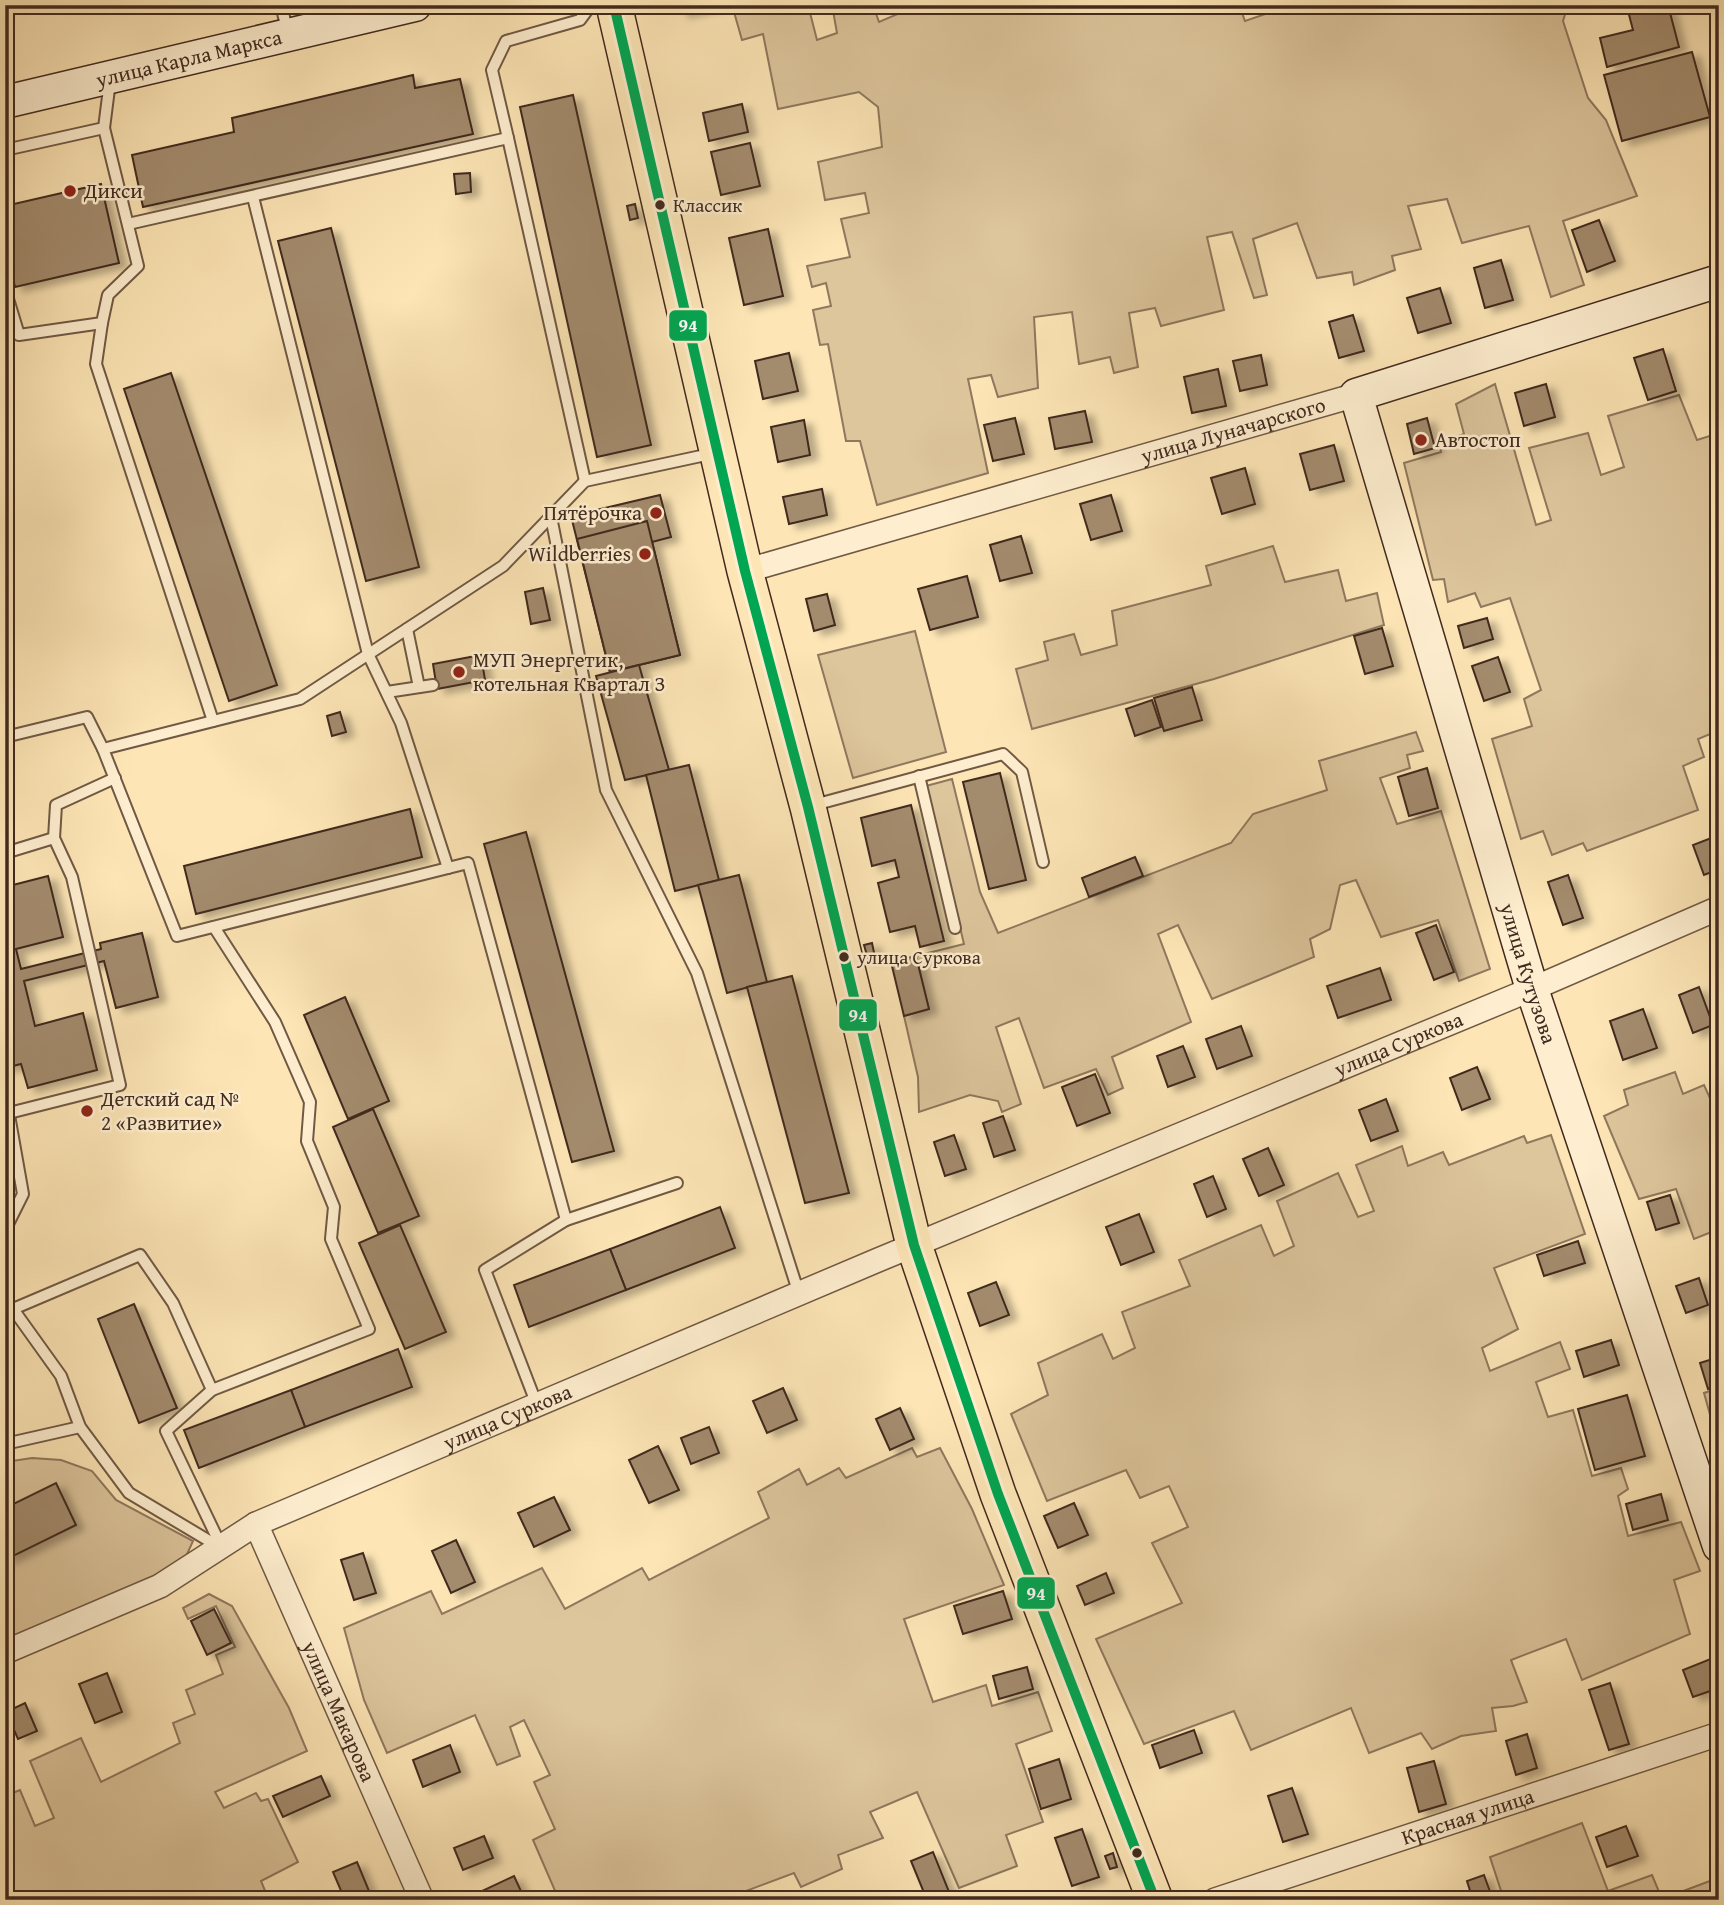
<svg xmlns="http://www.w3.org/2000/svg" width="1724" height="1905" font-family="'Gentium Book Plus',serif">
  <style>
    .green { fill: #ddc59c; stroke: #8f785e; stroke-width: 2 }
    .building { fill: #a38b6d; stroke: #412a1f; stroke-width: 2; filter: url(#shadow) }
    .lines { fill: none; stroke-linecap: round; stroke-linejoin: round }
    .lane-casing { stroke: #705944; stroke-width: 14 }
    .street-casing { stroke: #705944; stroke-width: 26 }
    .secondary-casing { stroke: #412a1f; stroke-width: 35 }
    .primary-casing { stroke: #412a1f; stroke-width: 38 }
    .lane { stroke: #feeecf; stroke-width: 10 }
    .street { stroke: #feeecf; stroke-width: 23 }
    .secondary { stroke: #feeecf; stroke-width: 32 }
    .primary { stroke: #fde5b5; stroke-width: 35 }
    .bus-1-casing { stroke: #feeecf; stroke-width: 16 }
    .bus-1 { stroke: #00a651; stroke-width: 10 }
    .poi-dot { fill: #8f2418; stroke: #feeecf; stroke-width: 2.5 }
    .bus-dot { fill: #412a1f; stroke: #feeecf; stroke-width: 2.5 }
    .labels { text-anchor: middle; stroke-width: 5; stroke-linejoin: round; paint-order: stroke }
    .bus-label { font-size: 19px; fill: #412a1f; stroke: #feeecf; text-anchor: start }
    .street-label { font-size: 21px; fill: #412a1f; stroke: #feeecf }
    .poi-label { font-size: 21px; fill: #412a1f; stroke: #feeecf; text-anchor: start }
    .line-badge { stroke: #feeecf; stroke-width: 2.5 }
    .badge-label { font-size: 19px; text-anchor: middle; font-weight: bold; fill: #fff }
  </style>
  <defs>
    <filter id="shadow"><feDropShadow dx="8" dy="4.5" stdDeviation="3.5" flood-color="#0004"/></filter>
  </defs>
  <rect width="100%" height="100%" fill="#fde5b5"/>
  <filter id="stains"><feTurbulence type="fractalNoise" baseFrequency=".00286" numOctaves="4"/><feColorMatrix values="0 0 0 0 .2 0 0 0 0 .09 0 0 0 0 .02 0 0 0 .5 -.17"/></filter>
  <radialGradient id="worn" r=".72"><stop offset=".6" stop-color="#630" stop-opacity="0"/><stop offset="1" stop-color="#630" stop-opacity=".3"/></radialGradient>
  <!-- green -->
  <g class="green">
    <path d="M732,5H808L817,40L837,33L832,5H873L879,22L905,11L904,5H1239L1245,21L1292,5H1568L1563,21L1588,98L1606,120L1637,196L1563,221L1584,285L1551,297L1529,226L1462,243L1447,199L1408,206L1421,249L1392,256L1395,270L1354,285L1352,272L1317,278L1297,223L1253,239L1267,295L1254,298L1232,232L1207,237L1224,310L1161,326L1155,308L1129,313L1138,367L1114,373L1110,357L1079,364L1072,312L1034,317L1038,388L998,397L991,375L968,379L988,473L877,505L860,441H846L828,344L820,345L813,310L831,306L826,283L812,287L807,266L850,257L841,219L869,213L865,193L825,200L818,162L882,147L878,107L859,92L778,109L763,34L742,40Z"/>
    <path d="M1495,384L1536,525L1551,520L1529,448L1588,433L1601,475L1624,467L1608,416L1679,395L1697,440L1719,433V757L1710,734L1698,739L1704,757L1683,766L1698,810L1587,851L1583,843L1552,855L1543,831L1521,839L1492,739L1532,726L1524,699L1541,690L1510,598L1481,607L1475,593L1448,602L1444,579L1433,580L1404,463L1441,452L1439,442L1464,434L1456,404Z"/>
    <path d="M1273,546L1285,582L1338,570L1346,601L1377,593L1384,625L1214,679L1032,729L1016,669L1048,660L1044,642L1074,634L1081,655L1117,645L1112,611L1211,585L1206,566Z"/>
    <path d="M915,631L946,752L853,778L818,655Z"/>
    <path d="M1416,732L1423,751L1407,755L1410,768L1380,778L1397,824L1441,811L1490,969L1459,981L1438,920L1381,937L1356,880L1340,885L1330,929L1310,939L1314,957L1212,999L1178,925L1158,934L1191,1022L1112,1057L1123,1088L1108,1095L1096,1069L1044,1088L1019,1018L996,1027L1021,1104L1002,1112L998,1101L970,1095L919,1112L918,1077L904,1016L929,1009L916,956L964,944L926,786L952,779L980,892L998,933L1231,843L1253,814L1327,790L1319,761Z"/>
    <path d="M1675,1072L1683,1094L1704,1085L1719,1118V1229L1694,1239L1676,1189L1639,1199L1604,1116L1628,1105L1624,1090Z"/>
    <path d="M1551,1135L1585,1234L1494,1268L1518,1329L1482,1348L1490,1371L1560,1342L1570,1369L1536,1382L1548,1417L1573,1410L1592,1476L1621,1468L1628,1489L1618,1496L1628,1536L1681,1522L1700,1571L1674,1580L1690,1634L1582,1680L1566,1639L1511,1660L1527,1702L1513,1706L1492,1708L1496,1731L1461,1736L1432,1749L1421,1733L1369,1753L1351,1708L1251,1750L1234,1711L1144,1744L1096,1639L1182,1603L1152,1543L1188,1527L1169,1486L1140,1498L1126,1470L1047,1501L1011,1414L1048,1395L1038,1363L1102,1334L1113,1359L1135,1348L1122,1312L1190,1286L1179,1260L1261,1225L1274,1256L1294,1246L1277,1201L1338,1173L1358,1217L1374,1211L1356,1165L1402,1146L1408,1166L1443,1152L1449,1165L1524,1136L1527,1143Z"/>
    <path d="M1719,1388V1447L1704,1393Z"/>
    <path d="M912,1448L917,1457L940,1448L972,1509L1004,1585L904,1619L933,1702L986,1685L992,1706L1038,1692L1052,1731L1016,1744L1043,1822L1006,1835L1017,1866L959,1888L917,1792L870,1812L883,1838L838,1855L842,1869L801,1887L794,1873L722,1900H581L577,1892L559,1900L533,1840L555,1829L534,1782L550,1775L524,1720L510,1727L520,1756L497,1765L475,1715L387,1753L364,1700L344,1628L431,1591L442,1614L542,1568L565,1609L642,1568L649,1580L769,1518L758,1492L799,1469L807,1485L839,1468L846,1478Z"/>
    <path d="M32,1458L61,1460L92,1471L116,1500L193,1541L184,1561L161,1576L5,1644V1462Z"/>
    <path d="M209,1594L232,1606L289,1708L307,1751L215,1792L224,1808L256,1793L261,1801L268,1799L298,1862L261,1881L268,1898L264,1900H5V1796L20,1790L35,1826L54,1818L30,1761L81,1738L101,1782L180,1743L173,1723L195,1714L186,1690L223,1674L216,1655L235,1647L216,1606L188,1619L183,1608Z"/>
    <path d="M1582,1823L1608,1891L1652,1875L1662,1899L1718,1878L1719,1900H1504L1490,1857Z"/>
  </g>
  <!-- building -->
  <g class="building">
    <path d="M679,5H716L681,13Z"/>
    <path d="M1635,5H1668L1679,47L1607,67L1600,38L1633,30L1627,7Z"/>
    <path d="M1692,52L1710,117L1622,141L1604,75Z"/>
    <path d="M413,75L415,88L460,79L473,134L143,207L132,155L234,132L232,118Z"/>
    <path d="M573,95L651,445L597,457L520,107Z"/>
    <path d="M742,104L748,132L709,141L703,113Z"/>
    <path d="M750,143L760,186L721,195L711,152Z"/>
    <path d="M470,173L471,192L456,194L454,174Z"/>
    <path d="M101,184L119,263L15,287L5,245V206Z"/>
    <path d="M635,204L638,218L630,220L627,206Z"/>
    <path d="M1599,220L1615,261L1587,272L1572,230Z"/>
    <path d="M331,228L419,567L366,581L278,241Z"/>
    <path d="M768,229L783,296L744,305L729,238Z"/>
    <path d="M1501,260L1513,300L1485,308L1474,268Z"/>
    <path d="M1440,288L1451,323L1418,333L1407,298Z"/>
    <path d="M1353,315L1364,351L1339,358L1329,322Z"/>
    <path d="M1663,349L1676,391L1648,400L1634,358Z"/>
    <path d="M789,353L798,391L763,399L755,361Z"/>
    <path d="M1261,355L1267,385L1240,391L1233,361Z"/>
    <path d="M1218,369L1226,406L1192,413L1184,377Z"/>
    <path d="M171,373L277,685L229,701L124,389Z"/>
    <path d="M1546,384L1555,417L1524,426L1515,393Z"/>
    <path d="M1085,411L1092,442L1055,449L1049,418Z"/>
    <path d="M1015,418L1024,454L993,461L984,425Z"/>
    <path d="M1427,418L1435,448L1414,454L1407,424Z"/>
    <path d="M804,420L810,455L778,462L771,427Z"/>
    <path d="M1334,445L1344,481L1310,490L1300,454Z"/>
    <path d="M1245,468L1255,504L1222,514L1211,478Z"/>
    <path d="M822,489L827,515L789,524L783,497Z"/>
    <path d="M660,495L671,537L652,542L680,655L610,672L571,516Z"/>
    <path d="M1111,495L1122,531L1091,540L1080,504Z"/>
    <path d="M647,521L680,655L610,672L577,539Z"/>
    <path d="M1021,536L1032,573L1000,581L990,545Z"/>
    <path d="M967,576L978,617L930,630L918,589Z"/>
    <path d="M543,588L550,620L531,624L525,592Z"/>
    <path d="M827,594L835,625L814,631L806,599Z"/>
    <path d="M1487,618L1493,639L1464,648L1458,626Z"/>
    <path d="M1382,628L1393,666L1365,674L1354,636Z"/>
    <path d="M481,655L485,680L437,689L433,664Z"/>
    <path d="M1498,657L1510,692L1484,701L1472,666Z"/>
    <path d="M639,665L669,770L625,780L596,676Z"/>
    <path d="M1192,687L1202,720L1164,731L1154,698Z"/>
    <path d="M1152,700L1161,727L1135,736L1126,709Z"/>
    <path d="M340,712L346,732L332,736L327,716Z"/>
    <path d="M689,765L719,880L675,891L646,775Z"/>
    <path d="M1427,768L1438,808L1409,816L1398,777Z"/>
    <path d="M1000,773L1026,880L989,889L963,782Z"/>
    <path d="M911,805L944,941L920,947L915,926L890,932L878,883L899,877L895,860L872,866L861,818Z"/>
    <path d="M410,809L422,857L196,914L184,866Z"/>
    <path d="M526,832L614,1151L572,1162L484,844Z"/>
    <path d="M1719,835V869L1704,875L1693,845Z"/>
    <path d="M1135,857L1143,876L1089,897L1082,878Z"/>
    <path d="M739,875L767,982L727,993L698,885Z"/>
    <path d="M1568,875L1583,918L1563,925L1548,882Z"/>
    <path d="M48,876L63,937L16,949L21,969L101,949L100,943L142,933L158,997L116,1008L104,961L24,981L35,1026L83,1013L97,1070L28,1088L21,1064L5,1068V887Z"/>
    <path d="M1436,925L1454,972L1434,980L1416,933Z"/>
    <path d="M872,943L875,957L868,959L864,945Z"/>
    <path d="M916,956L929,1009L904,1016L891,962Z"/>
    <path d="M1380,968L1391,1000L1338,1018L1327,986Z"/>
    <path d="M792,976L849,1193L805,1203L747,987Z"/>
    <path d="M1699,987L1713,1025L1693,1033L1679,995Z"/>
    <path d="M345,997L389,1101L348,1119L304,1015Z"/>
    <path d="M1643,1009L1657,1048L1623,1060L1610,1021Z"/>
    <path d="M1241,1026L1252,1056L1217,1069L1206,1039Z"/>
    <path d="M1183,1046L1195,1077L1168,1087L1157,1056Z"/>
    <path d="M1477,1067L1490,1099L1462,1110L1450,1078Z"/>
    <path d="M1095,1074L1110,1113L1077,1126L1062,1087Z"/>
    <path d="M1386,1099L1398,1131L1371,1141L1359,1110Z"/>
    <path d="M373,1109L419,1216L378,1233L333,1127Z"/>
    <path d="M1003,1116L1015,1150L994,1157L983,1123Z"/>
    <path d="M954,1135L966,1169L945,1176L934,1142Z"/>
    <path d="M1268,1148L1284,1185L1259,1196L1243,1159Z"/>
    <path d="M1213,1176L1226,1209L1207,1217L1194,1184Z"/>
    <path d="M1670,1195L1679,1223L1656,1230L1647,1202Z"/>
    <path d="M720,1207L735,1248L626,1290L610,1249Z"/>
    <path d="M1139,1214L1154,1252L1121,1265L1106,1227Z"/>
    <path d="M400,1225L446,1332L405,1349L359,1243Z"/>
    <path d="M1578,1241L1585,1263L1544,1276L1537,1255Z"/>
    <path d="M610,1249L626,1290L529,1327L514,1285Z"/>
    <path d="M1699,1278L1708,1305L1686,1313L1676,1286Z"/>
    <path d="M996,1282L1009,1315L980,1326L968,1293Z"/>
    <path d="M134,1304L177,1408L139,1423L98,1319Z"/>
    <path d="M1611,1340L1619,1365L1584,1377L1576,1351Z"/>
    <path d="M398,1349L412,1387L305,1427L291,1390Z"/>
    <path d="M1719,1357V1386L1708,1389L1700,1363Z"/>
    <path d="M783,1388L797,1420L767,1433L753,1401Z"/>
    <path d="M291,1390L305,1427L199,1468L184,1430Z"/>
    <path d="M1627,1395L1645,1456L1595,1470L1578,1409Z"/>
    <path d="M900,1408L914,1439L890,1450L876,1419Z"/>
    <path d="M709,1427L719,1453L691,1464L681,1438Z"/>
    <path d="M658,1446L679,1490L649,1503L629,1460Z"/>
    <path d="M56,1483L76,1525L5,1560V1508Z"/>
    <path d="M1661,1494L1668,1520L1633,1530L1626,1504Z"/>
    <path d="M554,1497L570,1530L534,1547L518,1513Z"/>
    <path d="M1074,1503L1088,1535L1058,1548L1044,1516Z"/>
    <path d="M456,1540L475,1582L451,1593L432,1551Z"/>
    <path d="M363,1553L376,1593L354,1600L341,1560Z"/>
    <path d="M1106,1573L1114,1593L1085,1605L1077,1586Z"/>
    <path d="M1003,1591L1012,1619L963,1634L954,1606Z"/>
    <path d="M214,1609L231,1643L207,1655L191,1621Z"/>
    <path d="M1713,1658L1719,1674V1688L1693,1697L1683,1670Z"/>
    <path d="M1027,1667L1033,1689L999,1699L993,1676Z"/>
    <path d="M107,1673L122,1712L95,1723L79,1684Z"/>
    <path d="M1610,1683L1629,1744L1609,1750L1589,1690Z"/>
    <path d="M25,1703L37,1731L18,1739L6,1712Z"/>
    <path d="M1194,1730L1202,1753L1160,1768L1152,1745Z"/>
    <path d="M1527,1734L1537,1768L1516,1775L1506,1741Z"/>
    <path d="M450,1745L460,1772L423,1787L413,1760Z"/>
    <path d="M1059,1759L1071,1799L1041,1809L1029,1769Z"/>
    <path d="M1434,1761L1446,1804L1419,1812L1407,1768Z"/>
    <path d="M321,1776L330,1796L283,1817L273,1796Z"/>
    <path d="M1292,1788L1308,1834L1283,1842L1268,1796Z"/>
    <path d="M1626,1826L1638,1856L1607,1867L1596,1837Z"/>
    <path d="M1082,1829L1099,1877L1072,1886L1055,1838Z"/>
    <path d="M484,1836L493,1858L463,1870L454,1848Z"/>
    <path d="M933,1852L949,1892L927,1900L911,1861Z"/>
    <path d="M1113,1853L1117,1867L1110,1869L1105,1856Z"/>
    <path d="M357,1862L369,1891L345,1900L333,1872Z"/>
    <path d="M1484,1875L1493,1900H1473L1467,1881Z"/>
    <path d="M514,1876L525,1900H485L482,1891Z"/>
  </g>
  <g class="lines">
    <!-- lane casing -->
    <g class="lane-casing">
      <g id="lane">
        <path d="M281,5L288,33"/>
        <path d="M508,138L492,70L506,41L580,20L591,5"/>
        <path d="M5,150L104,128L110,81"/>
        <path d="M253,197L368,654L401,723L448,868"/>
        <path d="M128,224L508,138L585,481"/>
        <path d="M5,289L19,335L102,323L108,295L138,266L104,128"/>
        <path d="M102,323L96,364L213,721"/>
        <path d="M551,517L606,790L697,973L799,1294"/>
        <path d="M407,629L419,687"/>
        <path d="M387,692L433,685"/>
        <path d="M5,737L87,717L103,749"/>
        <path d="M919,776L955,928"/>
        <path d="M814,805L1003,754L1022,772L1043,862"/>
        <path d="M5,853L54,838"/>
        <path d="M214,927L275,1022L310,1102L307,1141L334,1207L331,1239L369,1329L212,1390L166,1431L222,1548"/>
        <path d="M5,1114L120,1085L72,877L54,838L56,805L115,778"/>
        <path d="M566,1220L677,1183"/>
        <path d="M5,1230L23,1194L9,1115"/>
        <path d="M5,1299L13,1309L140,1255L173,1303L212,1390"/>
        <path d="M13,1309L61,1376L80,1427L129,1493L221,1548"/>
        <path d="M537,1405L485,1270L566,1220L468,863L177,936L103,749L300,699L503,566L585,481L715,453"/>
        <path d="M5,1444L80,1427"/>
      </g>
    </g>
    <!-- street casing -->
    <g class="street-casing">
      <g id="street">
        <path id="s1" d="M745,571L1356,395"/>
        <path id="s2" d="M256,1524L422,1900"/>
        <path id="s3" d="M5,1652L160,1586L256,1524L878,1260L1532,989L1719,908"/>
        <path id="s4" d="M1215,1900L1719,1734"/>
      </g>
    </g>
    <!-- secondary casing -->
    <g class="secondary-casing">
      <g id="secondary">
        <path id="s5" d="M5,102L415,5"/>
        <path id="s6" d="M1719,281L1356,395L1532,989L1719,1546"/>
      </g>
    </g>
    <!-- primary casing -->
    <g class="primary-casing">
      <path id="primary" d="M614,5L745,571L808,807L914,1245L998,1494L1155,1900"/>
    </g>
    <!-- lane -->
    <use href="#lane" class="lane"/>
    <!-- street -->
    <use href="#street" class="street"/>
    <!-- secondary -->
    <use href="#secondary" class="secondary"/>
    <!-- primary -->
    <use href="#primary" class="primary"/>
    <!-- bus-1 casing -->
    <g class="bus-1-casing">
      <path id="bus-1" d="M614,5L745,571L808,807L914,1245L998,1494L1155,1900"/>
    </g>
    <!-- bus-1 -->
    <use href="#bus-1" class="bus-1"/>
  </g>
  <!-- markers -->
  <g class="poi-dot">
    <circle cx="70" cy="191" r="7"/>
    <circle cx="1421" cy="440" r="7"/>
    <circle cx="656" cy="513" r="7"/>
    <circle cx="645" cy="554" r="7"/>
    <circle cx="459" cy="672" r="7"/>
    <circle cx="87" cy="1111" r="7"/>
  </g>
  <g class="bus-dot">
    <circle cx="660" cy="205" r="6"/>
    <circle cx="844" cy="957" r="6"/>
    <circle cx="1137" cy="1853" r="6"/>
  </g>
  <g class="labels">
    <!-- bus labels -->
    <g class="bus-label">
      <text x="673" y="212">Классик</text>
      <text x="857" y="964">улица Суркова</text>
    </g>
    <!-- street labels -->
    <g class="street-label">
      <text dy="7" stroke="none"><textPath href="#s5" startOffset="189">улица Карла Маркса</textPath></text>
      <text dy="7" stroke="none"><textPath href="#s1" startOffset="508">улица Луначарского</textPath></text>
      <text dy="7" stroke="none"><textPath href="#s6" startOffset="984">улица Кутузова</textPath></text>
      <text dy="7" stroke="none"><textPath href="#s3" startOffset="1522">улица Суркова</textPath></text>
      <text dy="7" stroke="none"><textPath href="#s3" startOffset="556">улица Суркова</textPath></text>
      <text dy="7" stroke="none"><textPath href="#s2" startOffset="205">улица Макарова</textPath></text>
      <text dy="7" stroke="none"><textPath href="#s4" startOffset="266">Красная улица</textPath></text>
    </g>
    <!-- poi labels -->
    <g class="poi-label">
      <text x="84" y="198">Дикси</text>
      <text x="1435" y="447">Автостоп</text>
      <text x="642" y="520" text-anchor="end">Пятёрочка</text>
      <text x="631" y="561" text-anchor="end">Wildberries</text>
      <text x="473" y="667">МУП Энергетик,<tspan x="473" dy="24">котельная Квартал З</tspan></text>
      <text x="101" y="1106">Детский сад №<tspan x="101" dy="24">2 «Развитие»</tspan></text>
    </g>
  </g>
  <g class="line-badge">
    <rect x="668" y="309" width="40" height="33" rx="7" fill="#00a651"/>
    <rect x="838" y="998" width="40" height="34" rx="7" fill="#00a651"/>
    <rect x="1016" y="1576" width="40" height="34" rx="7" fill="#00a651"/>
  </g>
  <g class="badge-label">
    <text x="688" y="332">94</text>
    <text x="858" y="1022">94</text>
    <text x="1036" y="1600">94</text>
  </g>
  <!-- margin -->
  <rect width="1724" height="1905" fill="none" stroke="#fde5b5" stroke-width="28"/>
  <rect x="7" y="7" width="1710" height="1891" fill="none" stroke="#412a1f" stroke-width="3.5"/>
  <rect x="14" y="14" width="1696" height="1877" fill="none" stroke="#412a1f" stroke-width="2"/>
  <rect width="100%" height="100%" filter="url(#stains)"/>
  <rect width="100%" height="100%" fill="url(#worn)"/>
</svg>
